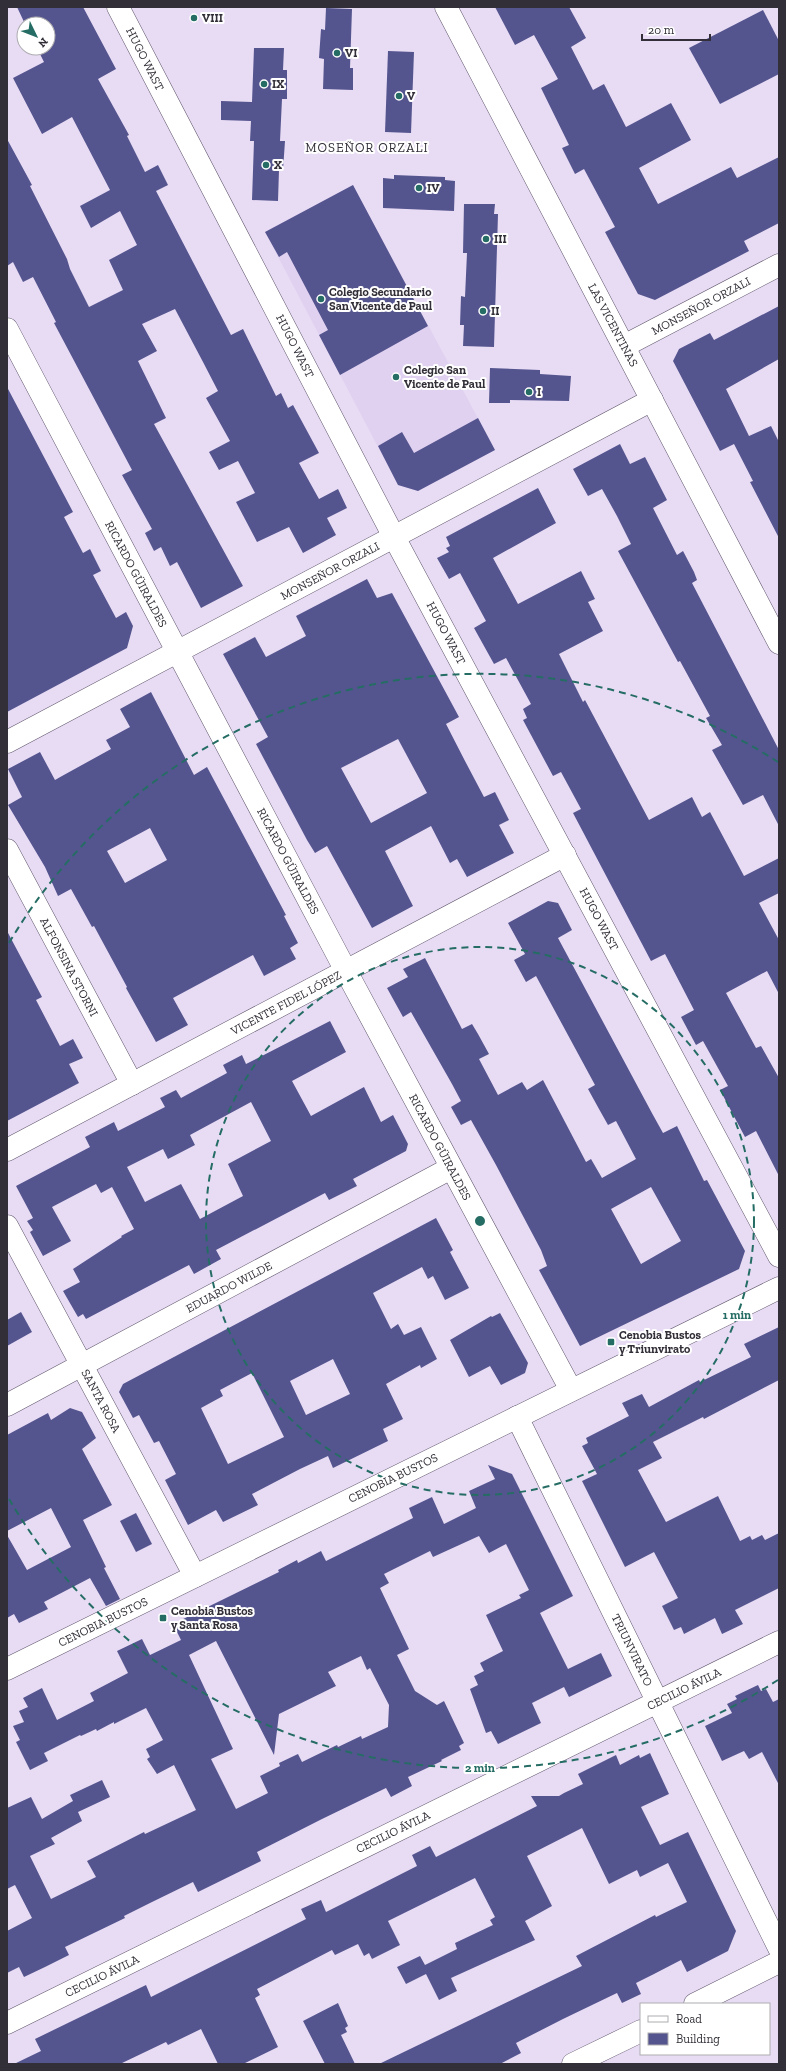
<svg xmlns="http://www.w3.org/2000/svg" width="786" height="2071" font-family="'Zilla Slab',serif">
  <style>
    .built { fill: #e0d1f1 }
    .building { fill: #54548e; fill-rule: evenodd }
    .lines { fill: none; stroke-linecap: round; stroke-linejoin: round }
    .minor-casing { stroke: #61576c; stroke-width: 23 }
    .minor { stroke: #fff; stroke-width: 22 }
    .ring { fill: none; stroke: #256d64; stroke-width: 2; stroke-dasharray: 7 5 }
    .poi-dot { fill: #256d64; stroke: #fff; stroke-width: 1.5 }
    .labels { text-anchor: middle; stroke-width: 4; stroke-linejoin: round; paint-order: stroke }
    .poi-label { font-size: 12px; font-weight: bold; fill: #332f38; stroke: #fff; text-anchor: start }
    .street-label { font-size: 12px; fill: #332f38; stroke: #fff }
    .neighbourhood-label { font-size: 13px; letter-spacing: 1px; fill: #332f38; stroke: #fff }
    .centre { fill: #256d64; stroke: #fff; stroke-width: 2 }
    .ring-label { font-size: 12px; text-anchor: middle; font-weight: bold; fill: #256d64; stroke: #fff; stroke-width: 4; stroke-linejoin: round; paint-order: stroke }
  </style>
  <rect width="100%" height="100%" fill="#e8dcf5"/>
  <!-- built -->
  <path class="built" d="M353,185L495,450L418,491L398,485L265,232Z"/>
  <!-- building -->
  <g class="building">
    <path d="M17,7H83L116,69L98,79L129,135L127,136L145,172L158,165L168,185L156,191L231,335L243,329L276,396L281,393L288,408L293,405L319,453L299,463L319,499L338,489L347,508L327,518L336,535L303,553L289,527L257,542L236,502L255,493L238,461L219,470L209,452L230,441L206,398L218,391L203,362L175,309L142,324L157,351L138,361L166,418L154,424L243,586L201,608L177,562L170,566L161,547L154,551L145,533L152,529L122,475L132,470L54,323L56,322L33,277L23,282L13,262L7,266V139L32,185L30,186L67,259L70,269L89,307L123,290L109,260L137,245L120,211L91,228L80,206L110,190L72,117L42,134L13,78L44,62L37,48H48V24H25Z"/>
    <path d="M495,7H569L586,38L571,47L593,90L604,84L626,127L671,103L691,140L639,168L658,204L731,167L737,178L779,157V223L744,241L749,251L655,300L638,294L605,232L615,227L584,169L575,174L562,148L569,145L541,88L558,79L534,35L515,45Z"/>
    <path d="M326,8L352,9L350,68H353V90L323,89L324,59L319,58L321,29L325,30Z"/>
    <path d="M763,10L779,41V74L720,104L689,48Z"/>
    <path d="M254,48H284L283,70H287V99H282L280,141H285L283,170H279L278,201L252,200L254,141H250L251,121L221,120V101L252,102Z"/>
    <path d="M388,51L414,52L411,133L385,132Z"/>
    <path d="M394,175L445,177V180L455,181L454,211L383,208V178L394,179Z"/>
    <path d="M353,185L428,326L340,375L319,335L328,330L287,252L279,257L265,232Z"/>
    <path d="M464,204H495L494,214H498L494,347L463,346L464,325H460L461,296L465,297L467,253H463Z"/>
    <path d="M779,306V359L726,389L749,436L771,426L779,442V538L750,482L753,481L734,444L720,451L673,361L679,349L710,333L714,340Z"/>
    <path d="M490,368L540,370V374L571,376L569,401L510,400V403H489Z"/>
    <path d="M7,387L73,512L64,517L74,536L83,553L90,549L101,571L93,575L116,618L126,612L133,626L127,648L7,712Z"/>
    <path d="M478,418L495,450L418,491L398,485L378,446L402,432L414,453Z"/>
    <path d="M620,444L630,464L645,457L667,500L653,508L677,555L683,551L694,572L697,580L692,583L779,750V826L763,795L743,805L712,750L722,745L706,718L710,716L680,661L678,662L618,551L631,544L617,516L602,489L588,496L573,469Z"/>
    <path d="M538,488L556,523L493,558L518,604L581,571L595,599L588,602L603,631L559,654L583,702L585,700L649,820L692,797L702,817L710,812L744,876L779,858V893L759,903L779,940V994L767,971L726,993L756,1048L761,1046L779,1078V1176L756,1131L745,1137L720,1090L728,1086L703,1041L696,1045L681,1017L694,1010L665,954L651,961L573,813L581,809L561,772L553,776L523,720L527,718L523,709L531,704L506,658L494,664L474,628L486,621L460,573L449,579L437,558L449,552L446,548L450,546L446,537Z"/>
    <path d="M367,579L377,598L392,593L418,641L459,717L446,724L465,761L484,797L495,792L509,820L499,825L514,853L467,877L457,859L450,863L431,826L385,851L413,906L372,928L327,846L315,853L307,840L256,744L268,737L223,654L255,637L266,657L306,636L296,616ZM398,739L427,793L371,823L341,768Z"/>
    <path d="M151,692L194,775L207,767L286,915L284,916L298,943L290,948L296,959L264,976L253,955L173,998L188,1025L156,1042L126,988L127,987L94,926L92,927L71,889L58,896L45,867L8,805L22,797L8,769L40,752L55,780L62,776L111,749L106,740L130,727L120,709ZM150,828L167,860L125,883L107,851Z"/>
    <path d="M548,901L558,903L572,930L558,938L653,1115L663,1133L677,1126L704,1181L707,1180L745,1251L739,1269L580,1346L539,1270L547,1266L541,1250L496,1165L471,1120L461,1125L451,1107L461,1101L452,1084L411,1012L403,1017L387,988L408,977L403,969L425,958L462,1029L472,1024L478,1034L489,1054L479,1059L498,1095L522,1082L527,1090L543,1080L586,1162L591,1159L602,1178L636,1159L616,1121L608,1125L599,1109L588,1089L595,1085L536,976L526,982L514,960L525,954L508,923ZM651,1187L681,1241L641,1264L611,1209Z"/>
    <path d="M7,931L42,997L36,1000L60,1046L73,1039L83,1058L69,1064L79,1083L7,1121Z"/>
    <path d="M330,1021L346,1052L292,1081L311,1116L364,1087L381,1122L393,1115L408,1144L406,1151L353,1179L357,1186L329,1200L325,1193L216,1250L221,1259L194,1274L189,1265L86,1319L83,1314L78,1317L63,1291L80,1282L73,1269L122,1237L121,1236L134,1229L112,1187L101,1193L96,1184L52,1207L71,1241L43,1256L30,1232L33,1230L27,1221L33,1218L16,1186L90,1147L85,1137L114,1122L118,1131L165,1107L160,1098L176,1090L181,1098L227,1073L223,1065L242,1055L246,1064ZM251,1102L271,1141L228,1164L243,1196L200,1219L181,1184L145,1202L127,1167L163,1149L168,1159L195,1145L190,1135Z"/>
    <path d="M436,1218L453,1250L450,1252L469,1288L445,1300L433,1276L428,1279L422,1267L373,1293L391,1329L398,1324L404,1335L421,1327L437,1359L421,1368L420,1365L386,1384L403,1419L383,1429L388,1441L333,1468L328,1456L300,1469L252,1494L258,1505L223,1522L216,1510L188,1525L165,1480L176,1474L159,1441L154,1443L139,1415L133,1418L119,1392L123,1384ZM333,1359L350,1394L306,1415L290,1381ZM252,1373L284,1437L228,1464L201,1408L223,1396L220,1390Z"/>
    <path d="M21,1312L32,1332L7,1346V1320Z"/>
    <path d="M500,1313L528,1363L525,1373L501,1385L490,1366L469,1377L450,1340L491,1316L492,1317Z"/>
    <path d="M779,1327V1380L704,1419L703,1417L653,1442L662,1458L638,1470L666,1522L718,1496L740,1541L750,1536L752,1540L762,1535L765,1540L779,1533V1588L735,1610L743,1624L722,1634L715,1618L684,1634L681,1627L674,1630L662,1606L678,1598L654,1552L625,1567L582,1481L597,1474L582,1446L588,1443L586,1438L629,1416L622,1403L642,1394L649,1407L699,1380L700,1382L751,1357L744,1344Z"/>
    <path d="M70,1408L82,1412L96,1438L82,1449L112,1505L83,1520L106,1567L104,1568L120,1599L106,1606L90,1578L44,1602L48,1609L19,1623L14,1614L7,1618V1535L27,1570L71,1547L51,1508L7,1531V1435L48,1413L51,1420Z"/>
    <path d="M488,1465L512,1474L573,1596L540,1613L568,1669L601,1653L612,1676L569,1697L564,1687L532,1703L541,1723L498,1744L491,1731L486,1733L470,1689L478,1685L474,1676L484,1671L480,1663L503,1651L486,1615L521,1598L519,1595L529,1590L506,1544L489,1553L479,1536L433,1557L430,1551L384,1574L389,1583L380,1588L409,1649L397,1655L415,1691L437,1705L444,1701L464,1743L459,1746L461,1750L441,1760L442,1761L408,1777L412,1786L391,1797L386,1788L322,1819L257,1852L261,1861L198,1892L193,1882L150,1903L124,1916L125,1918L65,1947L69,1955L45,1967L24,1977L19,1967L7,1973V1931L32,1918L15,1885L7,1889V1808L31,1797L42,1819L73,1801L70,1795L102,1780L110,1797L78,1812L82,1821L51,1838L55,1844L30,1856L51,1899L96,1877L87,1861L144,1832L145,1834L196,1810L174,1765L157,1774L147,1759L150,1757L146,1749L163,1740L146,1708L114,1724V1722L97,1731L96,1729L81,1736L80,1735L44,1753L48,1761L30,1770L16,1742L20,1740L13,1726L24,1722L19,1711L28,1707L23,1698L42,1688L57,1720L94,1701L90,1693L128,1673L117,1651L142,1639L150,1655L181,1640L173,1624L279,1572L278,1570L297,1560L298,1563L321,1551L326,1561L413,1518L409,1508L432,1497L444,1524L476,1508L469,1491L495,1479ZM216,1641L274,1755L279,1714L336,1686L328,1672L361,1656L367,1670L370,1668L389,1705L388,1727L362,1739L361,1736L338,1747L337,1745L302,1762L298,1754L279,1763L280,1766L260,1776L268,1793L236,1809L211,1759L233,1749L189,1655Z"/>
    <path d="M136,1513L152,1544L136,1552L120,1521Z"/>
    <path d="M758,1685L761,1691L766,1689L773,1702L779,1699V1785L762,1752L749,1759L744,1751L722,1761L705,1726L732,1713L727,1704L737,1699L735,1696Z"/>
    <path d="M650,1753L669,1794L641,1807L660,1845L688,1832L736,1931L728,1951L687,1972L681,1960L654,1974L636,1983L641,1994L622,2003L617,1993L563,2019L516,2043L521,2053L500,2064H379L582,1966L576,1956L655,1915L656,1917L687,1902L668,1863L640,1877L637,1870L609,1884L582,1828L527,1856L552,1906L525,1921L535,1940L451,1978L457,1991L439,2000L426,1974L406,1984L397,1967L420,1956L425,1965L457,1949L455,1943L493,1925L490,1920L495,1917L475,1878L388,1921L400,1945L372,1959L369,1953L364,1956L358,1944L335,1955L332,1950L257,1989L260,1995L255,1998L278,2047L243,2064H218L201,2029L168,2045L166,2042L120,2064H14L41,2051L35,2039L146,1985L151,1997L306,1919L301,1909L321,1900L326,1912L344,1903L417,1866L412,1855L430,1846L436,1857L537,1806L531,1796H559L564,1793L583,1784L578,1774L616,1755L620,1765L639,1755L640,1758Z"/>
    <path d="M338,2003L348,2026L345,2028L347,2032L341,2035L355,2064H325L303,2021Z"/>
  </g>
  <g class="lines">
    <!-- minor casing -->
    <g class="minor-casing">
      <g id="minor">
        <path d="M118,7L394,537L779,1256"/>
        <path d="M446,7L779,643"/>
        <path d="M7,329L346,971L571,1390"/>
        <path d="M624,346L779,265"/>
        <path d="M7,742L652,400"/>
        <path d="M7,850L132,1084"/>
        <path d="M7,1150L565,855"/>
        <path d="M7,1226L195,1576"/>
        <path d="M7,1405L451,1168"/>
        <path d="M517,1417L779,1948"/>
        <path d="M7,1669L779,1288"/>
        <path d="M695,2004L779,1962"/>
        <path d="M7,2023L779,1642"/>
        <path d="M573,2064L641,2031"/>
      </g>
    </g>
    <!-- minor -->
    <use href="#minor" class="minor"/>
  </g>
  <!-- distance rings -->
  <g class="ring">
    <circle cx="480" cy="1221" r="274"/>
    <path d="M778 1680A547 547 0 0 1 9 1499M9 943A547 547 0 0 1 778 762"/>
  </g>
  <!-- markers -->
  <g class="poi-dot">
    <circle cx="194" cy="18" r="4"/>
    <circle cx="337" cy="53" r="4"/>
    <circle cx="264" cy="84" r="4"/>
    <circle cx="399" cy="96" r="4"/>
    <circle cx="266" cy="165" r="4"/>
    <circle cx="419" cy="188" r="4"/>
    <circle cx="486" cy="239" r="4"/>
    <circle cx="321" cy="299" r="4"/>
    <circle cx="483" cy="311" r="4"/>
    <circle cx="396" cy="377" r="4"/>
    <circle cx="529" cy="392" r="4"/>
    <rect x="607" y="1338" width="8" height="8" rx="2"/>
    <rect x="159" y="1614" width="8" height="8" rx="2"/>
  </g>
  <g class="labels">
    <!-- poi labels -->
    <g class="poi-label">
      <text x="202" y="22">VIII</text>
      <text x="345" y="57">VI</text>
      <text x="272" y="88">IX</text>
      <text x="407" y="100">V</text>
      <text x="274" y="169">X</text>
      <text x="427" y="192">IV</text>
      <text x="494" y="243">III</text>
      <text x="329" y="296">Colegio Secundario<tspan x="329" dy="14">San Vicente de Paul</tspan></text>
      <text x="491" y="315">II</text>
      <text x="404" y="374">Colegio San<tspan x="404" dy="14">Vicente de Paul</tspan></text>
      <text x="537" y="396">I</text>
      <text x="619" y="1339">Cenobia Bustos<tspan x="619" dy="14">y Triunvirato</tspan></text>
      <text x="171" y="1615">Cenobia Bustos<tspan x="171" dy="14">y Santa Rosa</tspan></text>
    </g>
    <!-- street labels -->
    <g class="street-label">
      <text transform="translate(145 59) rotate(63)" y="4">HUGO WAST</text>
      <text transform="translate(701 306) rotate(-28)" y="4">MONSEÑOR ORZALI</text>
      <text transform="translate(613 325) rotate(62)" y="4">LAS VICENTINAS</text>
      <text transform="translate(295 346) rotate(63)" y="4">HUGO WAST</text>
      <text transform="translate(330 571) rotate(-28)" y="4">MONSEÑOR ORZALI</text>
      <text transform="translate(136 574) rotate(62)" y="4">RICARDO GÜIRALDES</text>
      <text transform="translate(446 633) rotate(62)" y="4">HUGO WAST</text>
      <text transform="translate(288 861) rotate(62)" y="4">RICARDO GÜIRALDES</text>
      <text transform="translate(599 919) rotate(62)" y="4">HUGO WAST</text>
      <text transform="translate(69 967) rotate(62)" y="4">ALFONSINA STORNI</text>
      <text transform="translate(286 1003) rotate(-28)" y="4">VICENTE FIDEL LÓPEZ</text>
      <text transform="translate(440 1147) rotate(62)" y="4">RICARDO GÜIRALDES</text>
      <text transform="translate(229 1287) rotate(-28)" y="4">EDUARDO WILDE</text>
      <text transform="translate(101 1401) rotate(62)" y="4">SANTA ROSA</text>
      <text transform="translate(393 1478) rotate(-26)" y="4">CENOBIA BUSTOS</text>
      <text transform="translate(103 1622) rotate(-26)" y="4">CENOBIA BUSTOS</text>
      <text transform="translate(632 1650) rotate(64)" y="4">TRIUNVIRATO</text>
      <text transform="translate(684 1689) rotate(-26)" y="4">CECILIO ÁVILA</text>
      <text transform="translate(393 1832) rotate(-26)" y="4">CECILIO ÁVILA</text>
      <text transform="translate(102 1976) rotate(-26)" y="4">CECILIO ÁVILA</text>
    </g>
    <!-- neighbourhood labels -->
    <g class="neighbourhood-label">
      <text x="367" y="152">MOSEÑOR ORZALI</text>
    </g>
  </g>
  <circle cx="480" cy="1221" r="6" class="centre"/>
  <g class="ring-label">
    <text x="737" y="1319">1 min</text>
    <text x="480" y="1772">2 min</text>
  </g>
  <!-- border -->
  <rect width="786" height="2071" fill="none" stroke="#332f38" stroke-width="16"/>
  <!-- legend -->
  <rect x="640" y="2003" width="130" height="52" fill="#ffffff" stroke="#adacaf"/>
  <rect x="648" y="2016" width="20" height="6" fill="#ffffff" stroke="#adacaf"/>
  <text x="676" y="2023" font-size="12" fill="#332f38">Road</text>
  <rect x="648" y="2033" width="20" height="12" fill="#54548e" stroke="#adacaf"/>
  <text x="676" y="2043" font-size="12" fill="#332f38">Building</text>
  <!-- north arrow -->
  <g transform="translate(36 36) rotate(133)"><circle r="19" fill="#ffffff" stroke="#adacaf"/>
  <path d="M0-3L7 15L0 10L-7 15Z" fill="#256d64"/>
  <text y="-6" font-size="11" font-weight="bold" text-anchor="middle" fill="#332f38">N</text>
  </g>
  <!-- scale -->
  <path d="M642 34v6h68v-6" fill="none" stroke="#332f38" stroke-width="2"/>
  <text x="648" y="34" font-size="12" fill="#332f38" stroke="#ffffff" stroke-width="3" paint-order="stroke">20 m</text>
</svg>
